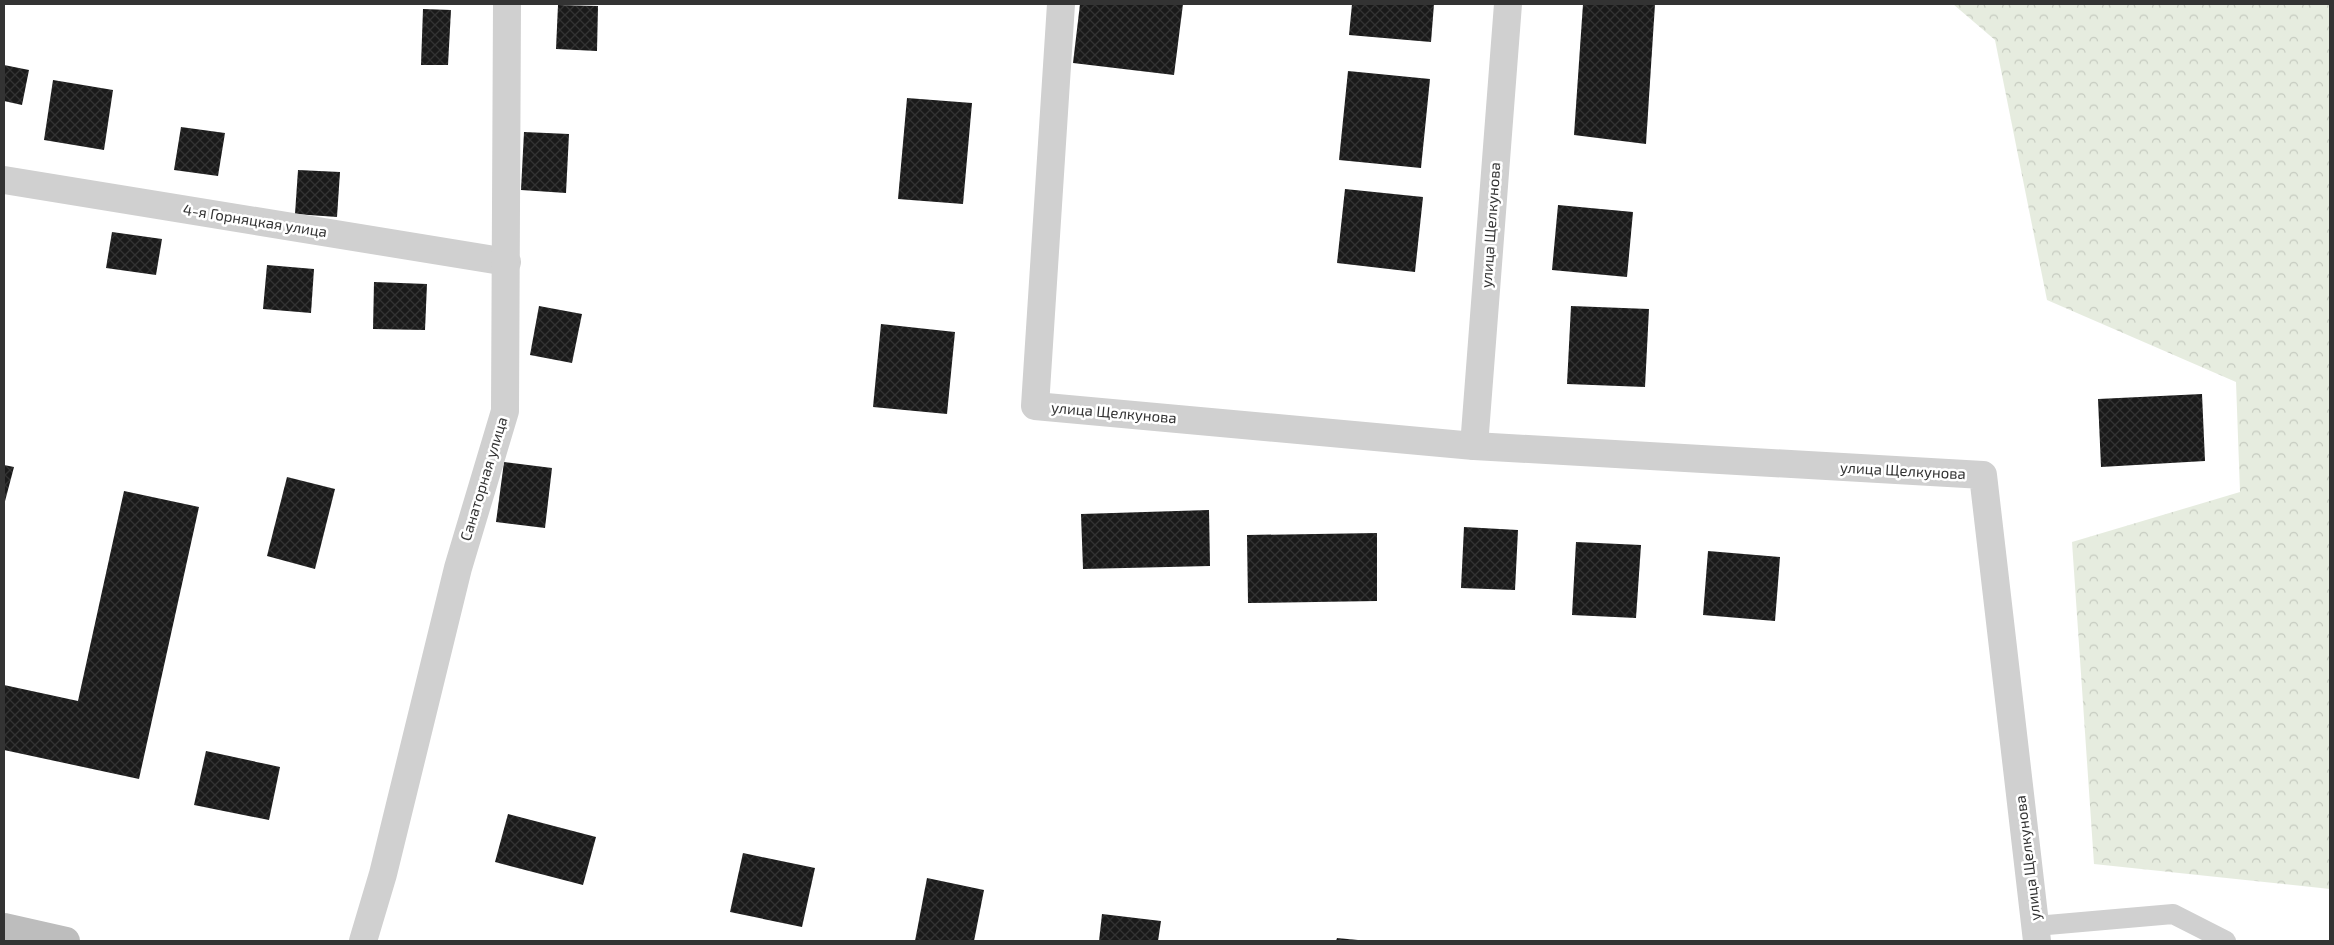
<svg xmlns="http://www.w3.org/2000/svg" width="2334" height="945" font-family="'Exo 2',sans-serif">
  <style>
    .forest { fill: url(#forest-crowns) }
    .building { fill: url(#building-cross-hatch) }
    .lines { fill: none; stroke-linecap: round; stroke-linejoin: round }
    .service { stroke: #d0d0d0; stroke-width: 20 }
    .minor { stroke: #d0d0d0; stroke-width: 28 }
    .secondary { stroke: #bdbdbd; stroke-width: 28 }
    .labels { text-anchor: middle; stroke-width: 5; stroke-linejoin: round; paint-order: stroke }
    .street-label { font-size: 15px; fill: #333; stroke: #fff }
  </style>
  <defs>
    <pattern id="forest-crowns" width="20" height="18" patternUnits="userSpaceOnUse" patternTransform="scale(1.25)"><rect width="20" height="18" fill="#e6ecdf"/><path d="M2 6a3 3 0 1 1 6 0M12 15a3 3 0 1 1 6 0" fill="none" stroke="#c6cbc0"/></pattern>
    <pattern id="building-cross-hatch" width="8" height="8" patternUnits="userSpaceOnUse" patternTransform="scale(1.25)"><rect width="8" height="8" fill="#1a1a1a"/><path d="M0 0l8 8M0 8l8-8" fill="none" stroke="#333"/></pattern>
  </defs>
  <rect width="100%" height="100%" fill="#fff"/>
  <!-- forest -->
  <path class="forest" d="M1953,4H2330V889L2094,864L2072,542L2240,492L2236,382L2047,300L1995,40Z"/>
  <!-- building -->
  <g class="building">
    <path d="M1080,4H1183L1174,75L1073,63Z"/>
    <path d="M1352,4H1434L1431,42L1349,35Z"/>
    <path d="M1583,4H1655L1646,144L1574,135Z"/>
    <path d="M558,5L598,6L597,51L556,49Z"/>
    <path d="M423,9L451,10L448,65H421Z"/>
    <path d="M4,65L29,70L22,105L4,101Z"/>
    <path d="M1348,71L1430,79L1421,168L1339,160Z"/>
    <path d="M53,80L113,90L104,150L44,140Z"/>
    <path d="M907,98L972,103L963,204L898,199Z"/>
    <path d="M181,127L225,133L218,176L174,170Z"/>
    <path d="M524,132L569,134L566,193L521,190Z"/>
    <path d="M298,170L340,172L337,217L295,214Z"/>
    <path d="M1345,189L1423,197L1415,272L1337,263Z"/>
    <path d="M1558,205L1633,212L1627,277L1552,270Z"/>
    <path d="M112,232L162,239L156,275L106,268Z"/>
    <path d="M267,265L314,269L311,313L263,309Z"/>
    <path d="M374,282L427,284L425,330L373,329Z"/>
    <path d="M539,306L582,314L572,363L530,355Z"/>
    <path d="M1571,306L1649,309L1645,387L1567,384Z"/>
    <path d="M881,324L955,332L947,414L873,407Z"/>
    <path d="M2202,394L2205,461L2101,467L2098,399Z"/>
    <path d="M504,462L552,468L545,528L496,522Z"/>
    <path d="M4,465L14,467L4,505Z"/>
    <path d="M287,477L335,489L315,569L267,556Z"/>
    <path d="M124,491L199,507L139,779L4,750V685L78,701Z"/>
    <path d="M1209,510L1210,566L1083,569L1081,514Z"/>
    <path d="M1464,527L1518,530L1515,590L1461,588Z"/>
    <path d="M1377,533V601L1248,603L1247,535Z"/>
    <path d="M1576,542L1641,545L1636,618L1572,615Z"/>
    <path d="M1708,551L1780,557L1775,621L1703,615Z"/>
    <path d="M206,751L280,767L269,820L194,805Z"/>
    <path d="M508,814L596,837L583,885L495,862Z"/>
    <path d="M743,853L815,868L802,927L730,912Z"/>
    <path d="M927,878L984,890L974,941H915Z"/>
    <path d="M1102,914L1161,921L1158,941H1099Z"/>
    <path d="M1337,938L1358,940V941H1336Z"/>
  </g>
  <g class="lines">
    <!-- service -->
    <path class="service" d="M2036,926L2173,914L2226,941"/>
    <!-- minor -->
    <g class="minor">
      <path d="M1061,4L1035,406L1474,446L1983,475L2037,941"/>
      <path d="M4,180L507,262"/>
      <path d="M1474,446L1508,4"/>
      <path d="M363,941L383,874L458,568L505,411L507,4"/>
    </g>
    <!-- secondary -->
    <path class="secondary" d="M4,927L66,941"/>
  </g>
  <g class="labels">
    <!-- street labels -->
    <g class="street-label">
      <text transform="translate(255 221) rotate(9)" y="5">4-я Горняцкая улица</text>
      <text transform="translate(1491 225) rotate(-86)" y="5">улица Щелкунова</text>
      <text transform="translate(1114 413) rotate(5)" y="5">улица Щелкунова</text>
      <text transform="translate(1903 471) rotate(3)" y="5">улица Щелкунова</text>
      <text transform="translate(484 479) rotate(-73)" y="5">Санаторная улица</text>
      <text transform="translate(2028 858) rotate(-97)" y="5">улица Щелкунова</text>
    </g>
  </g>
  <!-- border -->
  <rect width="2334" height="945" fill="none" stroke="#333333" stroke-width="10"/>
</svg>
